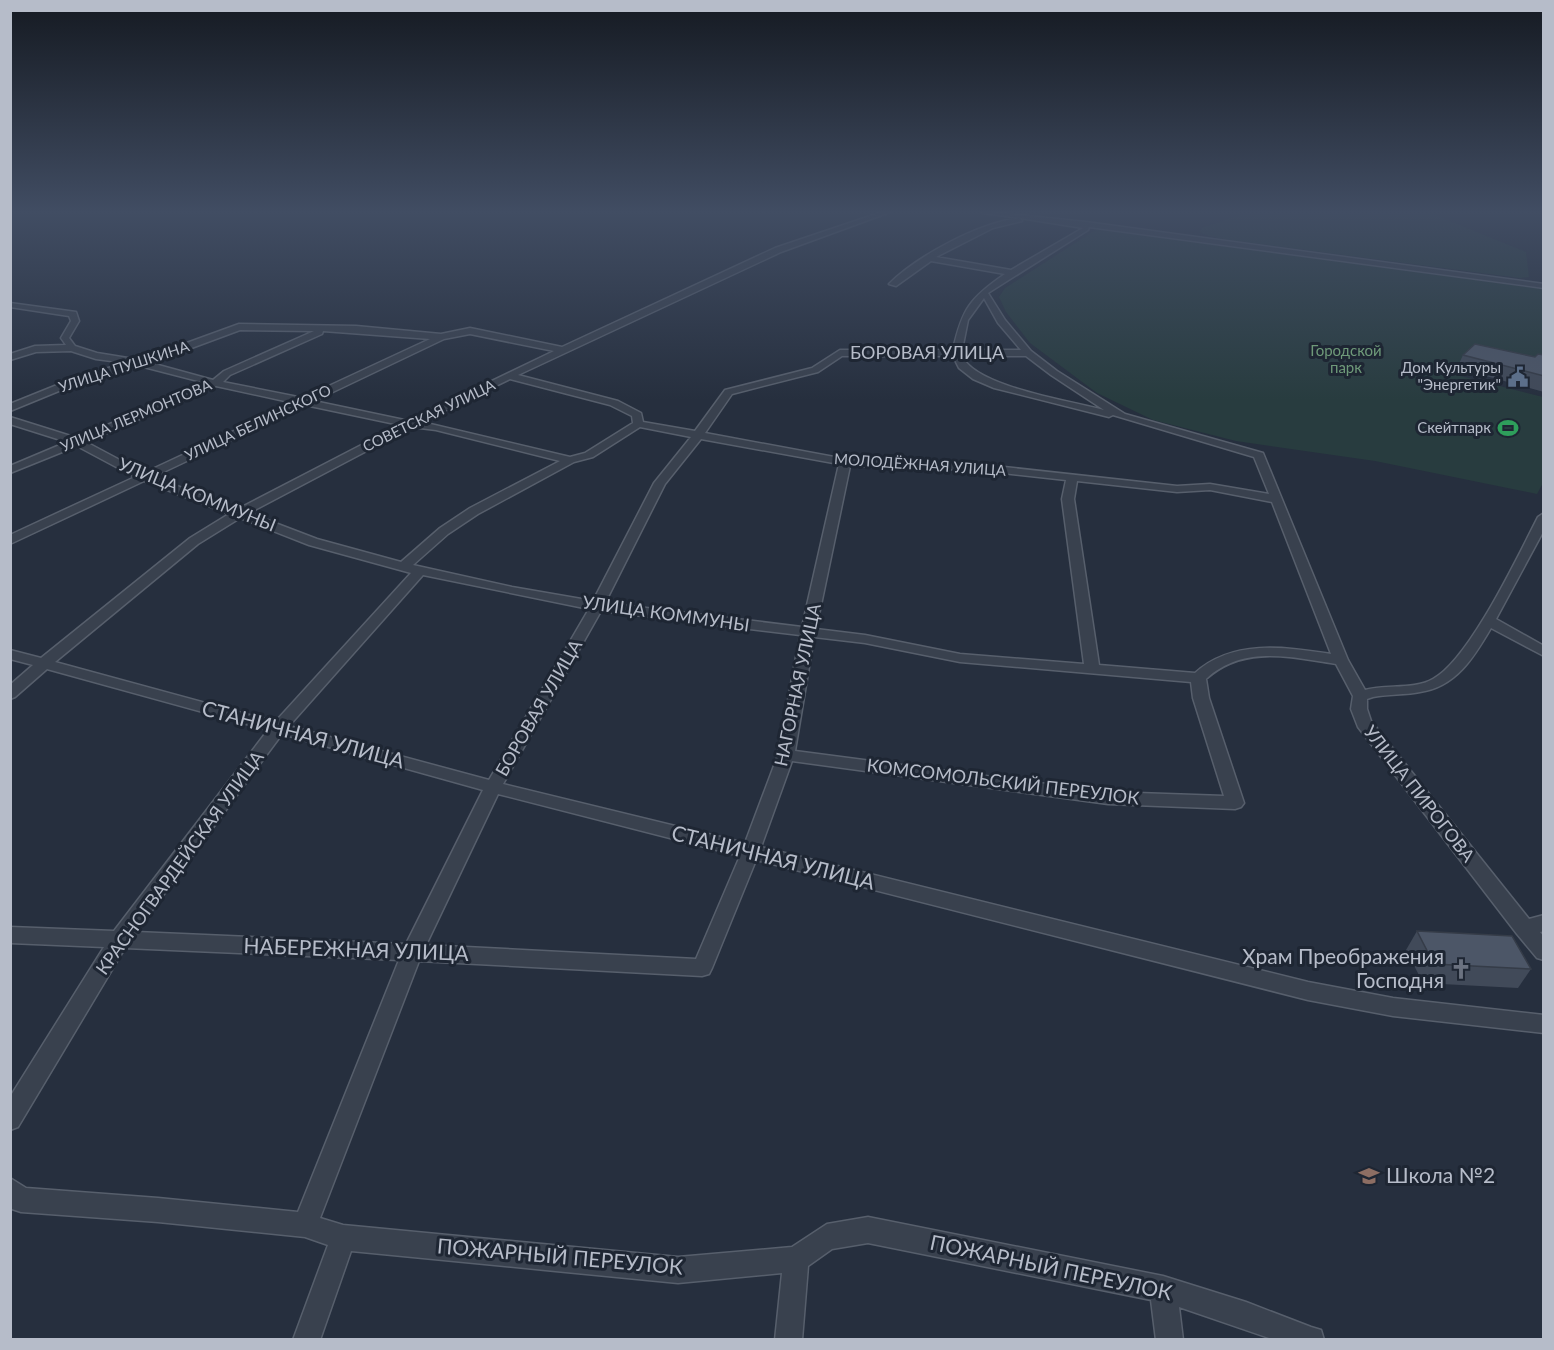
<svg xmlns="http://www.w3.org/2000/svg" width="1554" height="1350" font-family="Lato,sans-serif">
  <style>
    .green { fill: #283c3f }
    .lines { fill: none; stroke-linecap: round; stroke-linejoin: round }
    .minor-casing { stroke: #575f6c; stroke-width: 3 }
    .minor { fill: #39414e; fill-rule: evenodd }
    .wall { fill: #414a59 }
    .building { fill: #4c5667; stroke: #353c48; stroke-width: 1.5 }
    .labels { text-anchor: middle; stroke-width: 6; stroke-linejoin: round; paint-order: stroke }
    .far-park-label { font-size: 15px; fill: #6e9979; stroke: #1e2633 }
    .far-street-label { font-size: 15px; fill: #b6bcc9; stroke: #1e2633 }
    .far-poi-label { font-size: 15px; fill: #b6bcc9; stroke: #1e2633; text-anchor: end }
    .street-label { font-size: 18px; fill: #b6bcc9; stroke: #1e2633 }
    .near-street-label { font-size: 21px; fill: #b6bcc9; stroke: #1e2633 }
    .near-poi-label { font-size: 21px; fill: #b6bcc9; stroke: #1e2633; text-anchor: end }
  </style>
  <rect width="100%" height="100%" fill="#262f3e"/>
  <!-- green -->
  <g class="green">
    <path d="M1251,211H1425L1526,252L1529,277L1520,278L1229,240L1209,236L1199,232L1202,228Z"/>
    <path d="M1097,229L1543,289V365L1457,368L1453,374L1543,397V483L1537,494L1375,461L1236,441L1153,420L1097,393L1030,343L1006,312L999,297L1005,288Z"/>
  </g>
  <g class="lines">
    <!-- minor casing -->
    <g class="minor-casing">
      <path id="minor" d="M885,211H893L781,252L518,375L618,401L641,413L643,422L695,431L725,390L812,368L840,350H953C962,309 970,298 1005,274L931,261L896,286L889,284C917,256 980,222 1020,218L983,213L980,211L1086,222L1544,284V288L1089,227L1088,230L988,293L1005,320L1031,351L1057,371L1125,414L1263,453L1348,660L1365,690C1386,684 1414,690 1433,679C1469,660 1518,556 1538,517L1544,513V530L1496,619L1544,646V656L1491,628C1474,657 1456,687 1420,692C1405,695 1389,694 1373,697L1367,699V709L1371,721L1529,919L1544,915V931L1540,932L1544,937V960L1537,958L1517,934L1358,727L1351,709L1353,696L1336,664C1290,657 1243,645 1206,679L1209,698L1244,803L1241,807L1235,809L1108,804L792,761L761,847L1308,982L1393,998L1544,1015V1033L1393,1016L1308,1000L756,860L712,968L709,974L702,976L419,961L320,1218L343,1225L678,1257L792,1247L827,1224L868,1217L1163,1276L1246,1302L1311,1327L1321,1330L1324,1340H1275L1179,1307L1183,1340H1156L1151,1300L868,1243L832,1249L808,1266L802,1340H775L782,1273L678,1283L351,1251L320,1340H293L328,1245L305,1237L158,1222L21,1212L12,1209L10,1178L26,1188L158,1198L298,1212L399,960L125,948L18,1127L10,1130V1097L104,947L10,943V927L114,931L268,730L47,669L15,697L10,699V685L33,665L10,659V650L41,658L190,538L229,514L144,481L10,544V535L135,477L77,446L10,473V466L67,442L10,424V417L77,438L206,383L140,366L88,379L10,411V404L82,375L127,363L96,359L71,351L36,352L10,360V354L35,346L66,345L61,338L71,321L69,316L10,307V303L76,312L79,321L69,338L75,346L97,353L140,360L239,324L356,326L441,334L470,328L562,347L775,248ZM1020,218L1083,228L1011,270L936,257L993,228L1022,221ZM984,298L998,323L1021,350H962L968,320ZM240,330L314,331L224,371L213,380L151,363ZM323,331L430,339L303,398L223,382L230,375L322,334ZM470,334L554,351L409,421L314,401L444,339ZM842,356H953L959,368L973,379L994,388L1109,417L1113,415L1254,457L1269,494L1210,484L1177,486L976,464L845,459L705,433L732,394L818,372ZM962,356H1026L1051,375L1104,410C1071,401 976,387 962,356ZM510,379L610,405L632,416L633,423L585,453L570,457L422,422ZM216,386L294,403L144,473L86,442ZM305,405L400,425L238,509L153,477ZM412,427L436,430L560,461L470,508L440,528L401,562L317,539L249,513ZM640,427L691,437L654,483L593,601L512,587L413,565L448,534L478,514L574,462L593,457ZM701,439L839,464L802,627L605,603L665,484ZM850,466L976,470L1066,480L1062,499L1084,664L960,654L865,635L816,629ZM1077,481L1177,492L1210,490L1272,502L1331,654C1284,647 1233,639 1195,673L1099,665L1074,499ZM240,518L309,545L411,573L275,722L55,662L198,544ZM423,575L589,609L489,780L289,726ZM601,611L800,635L778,755L745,843L503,784ZM814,637L865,643L960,662L1191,682L1193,698L1224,796L1108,792L795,751ZM282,734L483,790L406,944L136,932ZM498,794L740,856L696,959L426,945Z"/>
    </g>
    <!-- minor -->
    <use href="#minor" class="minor"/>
  </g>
  <!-- wall -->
  <g class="wall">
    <path d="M1463,355L1535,357L1544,355V392L1457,368Z"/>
    <path d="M1417,931L1531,969L1518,988L1423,983L1406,950Z"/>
  </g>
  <!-- building -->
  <g class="building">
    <path d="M1475,344L1535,357L1538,354L1544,355V376L1463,355Z"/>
    <path d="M1417,931L1512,936L1531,969L1434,964Z"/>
  </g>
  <!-- sky -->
  <linearGradient id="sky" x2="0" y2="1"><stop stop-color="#151a22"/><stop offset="0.53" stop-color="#414d63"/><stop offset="1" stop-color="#414d63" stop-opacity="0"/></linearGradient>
  <rect width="1554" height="400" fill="url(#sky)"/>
  <!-- icons -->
  <defs>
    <g id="civic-bare" transform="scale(1.62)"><path d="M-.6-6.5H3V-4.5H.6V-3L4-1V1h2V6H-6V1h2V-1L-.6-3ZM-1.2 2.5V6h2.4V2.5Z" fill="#5c6f8a" stroke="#1e2633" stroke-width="2.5" paint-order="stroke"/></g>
    <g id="stadium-bare" transform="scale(1.62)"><path d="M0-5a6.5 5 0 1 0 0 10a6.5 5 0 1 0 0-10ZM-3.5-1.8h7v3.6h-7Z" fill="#2e9e5b" stroke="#1e2633" stroke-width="2.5" paint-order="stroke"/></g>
    <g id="church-bare" transform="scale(1.62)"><path d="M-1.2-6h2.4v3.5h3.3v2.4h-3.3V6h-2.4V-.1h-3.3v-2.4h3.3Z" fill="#6b7280" stroke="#1e2633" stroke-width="2.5" paint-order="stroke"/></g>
    <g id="school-bare" transform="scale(1.62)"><path d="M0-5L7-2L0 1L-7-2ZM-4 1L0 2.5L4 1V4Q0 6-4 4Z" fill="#8d6e63" stroke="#1e2633" stroke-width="2.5" paint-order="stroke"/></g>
  </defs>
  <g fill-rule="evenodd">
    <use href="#civic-bare" x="1518" y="377"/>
    <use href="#stadium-bare" x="1508" y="428"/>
    <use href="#church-bare" x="1461" y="969"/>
    <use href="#school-bare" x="1369" y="1176"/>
  </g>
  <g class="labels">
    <!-- far-park labels -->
    <g class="far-park-label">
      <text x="1346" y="356">Городской<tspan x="1346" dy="17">парк</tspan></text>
    </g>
    <!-- far-street labels -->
    <g class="far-street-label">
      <text transform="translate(124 367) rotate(-18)" y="5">УЛИЦА ПУШКИНА</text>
      <text transform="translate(136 416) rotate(-23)" y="5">УЛИЦА ЛЕРМОНТОВА</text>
      <text transform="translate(429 416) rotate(-26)" y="5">СОВЕТСКАЯ УЛИЦА</text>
      <text transform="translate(258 423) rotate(-25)" y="5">УЛИЦА БЕЛИНСКОГО</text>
      <text transform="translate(920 465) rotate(4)" y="5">МОЛОДЁЖНАЯ УЛИЦА</text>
    </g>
    <!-- far-poi labels -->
    <g class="far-poi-label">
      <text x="1501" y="373">Дом Культуры<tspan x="1501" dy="17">"Энергетик"</tspan></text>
      <text x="1491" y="433">Скейтпарк</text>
    </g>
    <!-- street labels -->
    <g class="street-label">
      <text x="927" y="359">БОРОВАЯ УЛИЦА</text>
      <text transform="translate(197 495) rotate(22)" y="6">УЛИЦА КОММУНЫ</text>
      <text transform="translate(666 614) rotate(8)" y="6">УЛИЦА КОММУНЫ</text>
      <text transform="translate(798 685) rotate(-78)" y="6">НАГОРНАЯ УЛИЦА</text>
      <text transform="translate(539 708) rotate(-60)" y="6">БОРОВАЯ УЛИЦА</text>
      <text transform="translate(1003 782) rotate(7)" y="6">КОМСОМОЛЬСКИЙ ПЕРЕУЛОК</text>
      <text transform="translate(1419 794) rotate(52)" y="6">УЛИЦА ПИРОГОВА</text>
      <text transform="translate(180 863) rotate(-54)" y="6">КРАСНОГВАРДЕЙСКАЯ УЛИЦА</text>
    </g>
    <!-- near-street labels -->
    <g class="near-street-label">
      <text transform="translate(303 735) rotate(15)" y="7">СТАНИЧНАЯ УЛИЦА</text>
      <text transform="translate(773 858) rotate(14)" y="7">СТАНИЧНАЯ УЛИЦА</text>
      <text transform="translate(356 950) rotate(2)" y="7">НАБЕРЕЖНАЯ УЛИЦА</text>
      <text transform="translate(560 1257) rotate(5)" y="7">ПОЖАРНЫЙ ПЕРЕУЛОК</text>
      <text transform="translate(1051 1268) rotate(12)" y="7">ПОЖАРНЫЙ ПЕРЕУЛОК</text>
    </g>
    <!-- near-poi labels -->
    <g class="near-poi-label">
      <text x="1444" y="964">Храм Преображения<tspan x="1444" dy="24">Господня</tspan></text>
      <text x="1386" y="1183" text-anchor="start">Школа №2</text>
    </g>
  </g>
  <!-- border -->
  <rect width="1554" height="1350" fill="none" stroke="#b6bcc9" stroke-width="24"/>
</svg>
